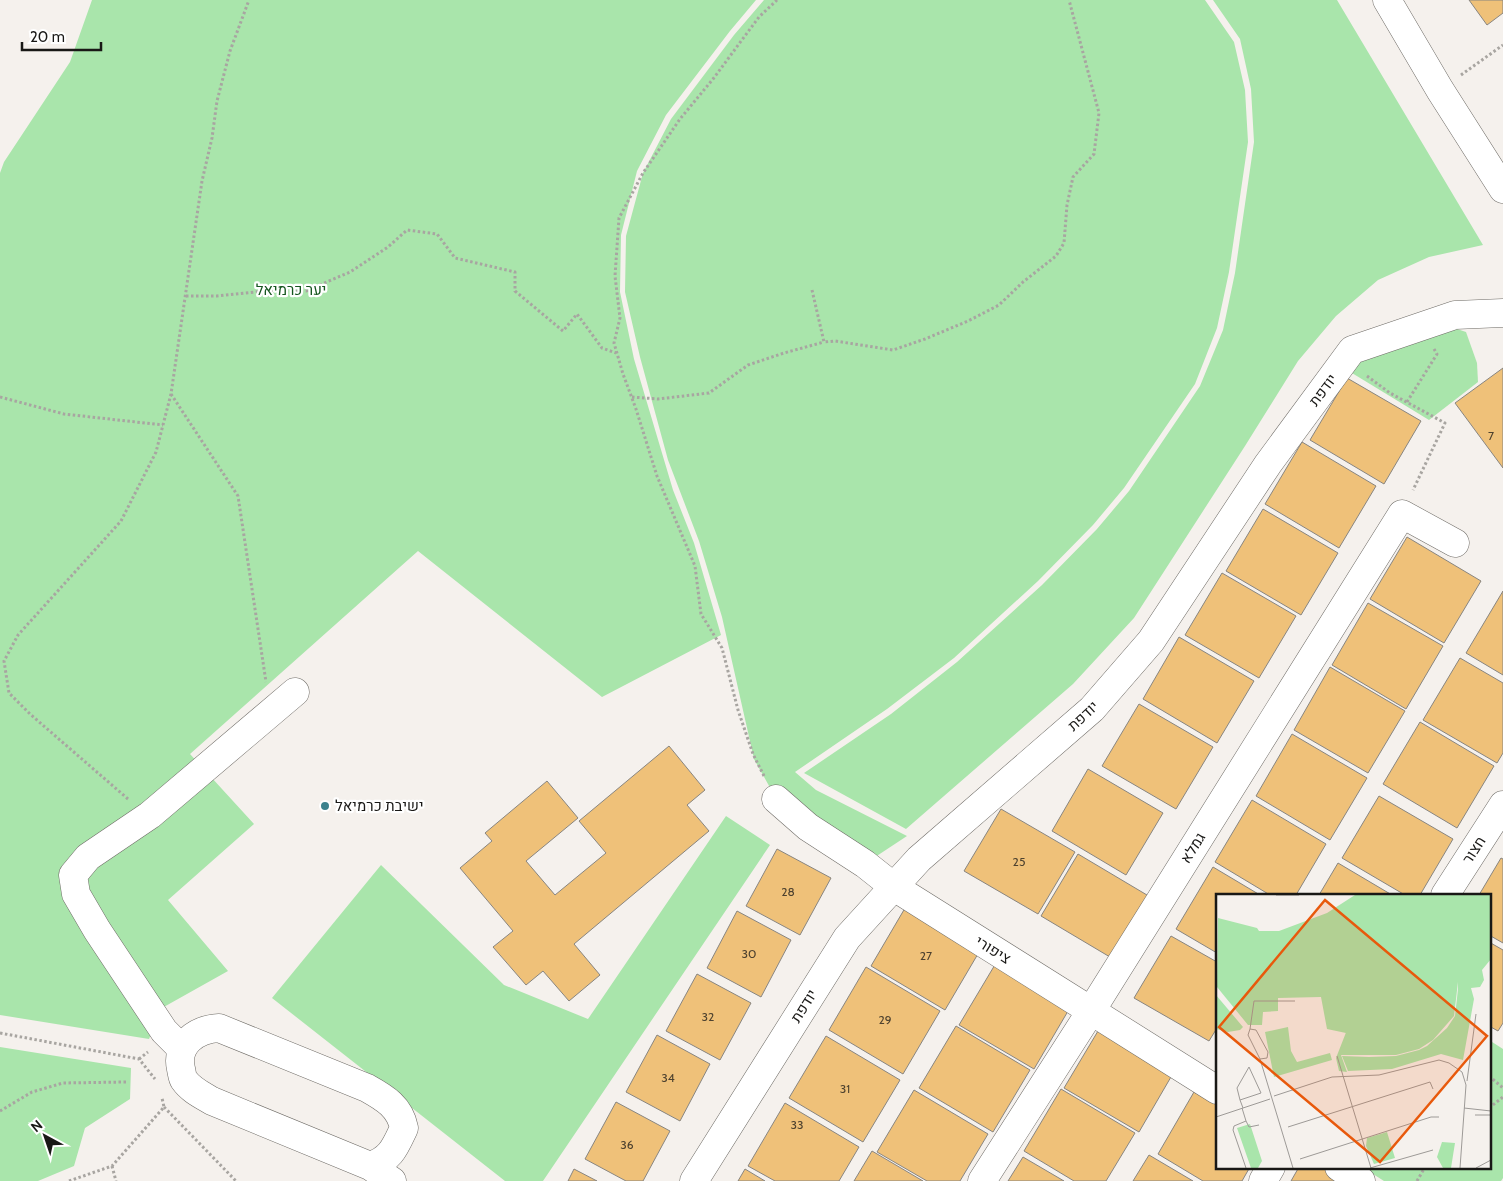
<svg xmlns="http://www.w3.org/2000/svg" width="1503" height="1181" font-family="Cabin,Heebo,sans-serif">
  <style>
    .green { fill: #a9e5ab }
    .building { fill: #efc179; stroke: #888580 }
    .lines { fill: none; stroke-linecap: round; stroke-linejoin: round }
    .minor-casing { stroke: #6f6c67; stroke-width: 29 }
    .path { stroke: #a8a5a1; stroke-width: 3; stroke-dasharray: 2.5 2.5; stroke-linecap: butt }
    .minor { stroke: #fff; stroke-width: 28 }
    .poi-dot { fill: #3c828d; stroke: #fff; stroke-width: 2 }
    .labels { text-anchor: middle; stroke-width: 4.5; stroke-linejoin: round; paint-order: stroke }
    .number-label { font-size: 12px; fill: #4e422f }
    .park-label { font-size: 15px; fill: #15551e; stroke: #fff }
    .street-label { font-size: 15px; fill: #191816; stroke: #fff }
    .poi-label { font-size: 15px; fill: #191816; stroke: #fff; text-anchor: start }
    .inset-road { fill: none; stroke: #9d9a97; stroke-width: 1 }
    .view { fill: #e8590c; fill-opacity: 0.15; stroke: #e8590c; stroke-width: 2.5 }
    .inset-edge { fill: none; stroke: #191816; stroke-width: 2.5 }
  </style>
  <rect width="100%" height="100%" fill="#f5f1ed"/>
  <!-- green -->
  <g class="green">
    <path d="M92,0H756L730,31L666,115L637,171L621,235L620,292L634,359L673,490L694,543L721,635L602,697L418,551L190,754L254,824L168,900L228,971L162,1008L149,1039L0,1015V173L4,162L70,62Z"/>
    <path d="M764,0H1205L1234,42L1245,90L1248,142L1229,272L1217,328L1195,384L1124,488L1093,525L1038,581L954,658L887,709L795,772L816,790L907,836L857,869L783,811L754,759L722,617L699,541L668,460L640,357L625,292L626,236L643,173L671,119L734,35Z"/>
    <path d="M1213,0H1337L1483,245L1429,257L1378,280L1336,316L1298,361L1245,446L1134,618L1073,684L906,829L804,773L891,714L957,662L1042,585L1097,529L1129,491L1200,386L1223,330L1235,273L1254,142L1251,89L1240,39Z"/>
    <path d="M1439,323L1466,332L1477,363L1478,382L1429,420L1347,370L1363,347Z"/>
    <path d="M726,816L770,845L543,1181H505L272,998L381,865L504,985L588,1019Z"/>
    <path d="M1489,1040L1503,1049V1178L1501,1181H1384L1362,1167H1489Z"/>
    <path d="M0,1047L131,1068L130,1099L85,1128L74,1166L38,1181H0Z"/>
  </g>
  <!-- building -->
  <g class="building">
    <path d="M1469,0H1503V13L1487,25Z"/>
    <path d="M1503,368V468L1455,403Z"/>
    <path d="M1347,378L1421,421L1384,484L1310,440Z"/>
    <path d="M1302,442L1376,486L1339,548L1265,504Z"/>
    <path d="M1263,509L1338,553L1301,615L1226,571Z"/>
    <path d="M1407,537L1481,581L1444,643L1370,599Z"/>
    <path d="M1222,573L1296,616L1259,678L1185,635Z"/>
    <path d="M1503,591V675L1466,653Z"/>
    <path d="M1368,603L1443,646L1406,709L1332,665Z"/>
    <path d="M1179,637L1254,681L1217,743L1143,699Z"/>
    <path d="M1460,658L1503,683V753L1497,763L1423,720Z"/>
    <path d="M1330,667L1405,711L1368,773L1294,730Z"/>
    <path d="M1139,704L1213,747L1176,809L1102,766Z"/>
    <path d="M1420,722L1494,766L1457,828L1383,784Z"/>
    <path d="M1292,734L1367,778L1330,840L1256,796Z"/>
    <path d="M669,746L705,790L687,805L709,831L574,944L600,975L569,1001L543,971L526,985L493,947L513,931L460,868L492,841L485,833L547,781L578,818L526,861L555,895L606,853L579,821Z"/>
    <path d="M1088,769L1163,813L1126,875L1052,831Z"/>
    <path d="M1379,796L1453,839L1420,895H1405L1342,858Z"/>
    <path d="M1252,800L1326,844L1296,895H1270L1215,862Z"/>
    <path d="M1001,809L1075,852L1038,914L964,871Z"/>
    <path d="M777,849L831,878L800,935L746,906Z"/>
    <path d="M1078,854L1152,898L1115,960L1041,916Z"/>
    <path d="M1501,858L1503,859V943L1489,935V895H1479Z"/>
    <path d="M1338,863L1392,895H1319Z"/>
    <path d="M1213,867L1260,895H1217V953L1176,929Z"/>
    <path d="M908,903L982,947L945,1010L871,966Z"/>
    <path d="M737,911L791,940L761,997L707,968Z"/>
    <path d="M1171,936L1217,962V1028L1209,1041L1134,998Z"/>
    <path d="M1489,942L1503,950V1023L1498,1031L1489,1026Z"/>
    <path d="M996,963L1071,1006L1034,1069L959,1025Z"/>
    <path d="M866,967L940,1011L903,1074L829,1030Z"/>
    <path d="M697,974L751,1003L720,1060L666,1031Z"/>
    <path d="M956,1026L1030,1070L993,1132L919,1088Z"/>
    <path d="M1101,1026L1175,1070L1139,1132L1064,1088Z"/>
    <path d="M657,1035L710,1064L680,1121L626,1092Z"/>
    <path d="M826,1036L900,1080L863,1142L789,1098Z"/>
    <path d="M1061,1089L1135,1133L1106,1181H1074L1024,1151Z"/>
    <path d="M914,1090L988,1134L960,1181H927L877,1152Z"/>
    <path d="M1194,1092L1217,1105V1167H1250L1242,1181H1203L1158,1154Z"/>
    <path d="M616,1102L670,1131L643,1181H626L585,1159Z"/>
    <path d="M785,1103L859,1147L839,1181H775L748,1166Z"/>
    <path d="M872,1151L923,1181H854Z"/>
    <path d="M1149,1155L1193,1181H1133Z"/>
    <path d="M1023,1157L1064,1181H1008Z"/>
    <path d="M1299,1167H1325L1348,1181H1291Z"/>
    <path d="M574,1169L597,1181H568Z"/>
    <path d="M745,1169L765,1181H738Z"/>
  </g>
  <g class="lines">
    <!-- minor casing -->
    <g class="minor-casing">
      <g id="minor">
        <path d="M1387,0L1440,90L1503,189"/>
        <path d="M776,799L808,827L865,864L894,887L1217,1090"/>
        <path d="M1445,895L1503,805"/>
        <path d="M182,1049L164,1031L97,930L76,894L73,875L88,857L150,815L295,692"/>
        <path d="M370,1166C391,1159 395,1147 404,1128C400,1107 385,1098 367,1088L219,1028C197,1029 175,1044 181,1069C182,1073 182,1077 184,1080C191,1090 202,1095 212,1101L370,1166L392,1181"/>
        <path d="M1339,1167L1361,1181"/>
        <path d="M694,1181L847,938L919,859L1092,709L1151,641L1268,464L1352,350L1455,315L1503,313"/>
        <path d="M982,1181L1091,1011L1402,514L1455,543"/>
        <path d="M1263,1181L1271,1167"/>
      </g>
    </g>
    <!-- path -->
    <g class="path">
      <path d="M1461,75L1503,45"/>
      <path d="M812,290L824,342L835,341L893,350L925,339L968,321L999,305L1023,282L1056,256L1064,243L1067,205L1073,177L1094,154L1099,113L1069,0"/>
      <path d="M186,296H217L264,291H306L350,272L388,247L407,230L437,234L455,258L515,272V291L563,331L577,314L602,348L616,353"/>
      <path d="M1367,376L1390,393L1445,423L1413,490"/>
      <path d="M171,394L238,496L266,682"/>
      <path d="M0,397L64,414L163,425"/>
      <path d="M632,397L658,399L709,393L748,365L784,353L824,342"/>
      <path d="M1407,402L1437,354L1434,349"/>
      <path d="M764,776L753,754L738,710L722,648L701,614L695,566L657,476L636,409L623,374L614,343L620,318L615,276L619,218L643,173L680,119L713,79L759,17L777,0"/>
      <path d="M128,799L30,714L9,693L4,661L18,635L121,521L156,452L171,394L202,181L212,138L217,101L230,51L249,0"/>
      <path d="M0,1033L139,1059L155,1079"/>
      <path d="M139,1059L148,1052"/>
      <path d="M1489,1076L1503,1088"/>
      <path d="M164,1107L236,1181"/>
      <path d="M1489,1108L1503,1097"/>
      <path d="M0,1111L32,1092L63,1083L126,1082"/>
      <path d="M112,1166L116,1181"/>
      <path d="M69,1181L112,1166L164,1107L162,1098"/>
      <path d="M1417,1181L1425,1167"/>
    </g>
    <!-- minor -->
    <use href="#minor" class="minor"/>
  </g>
  <!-- markers -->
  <circle class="poi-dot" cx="325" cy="806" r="5"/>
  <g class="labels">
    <!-- number labels -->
    <g class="number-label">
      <text x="1491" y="440">7</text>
      <text x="1019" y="866">25</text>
      <text x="788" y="896">28</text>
      <text x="749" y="958">30</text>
      <text x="926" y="960">27</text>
      <text x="708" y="1021">32</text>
      <text x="885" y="1024">29</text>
      <text x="668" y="1082">34</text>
      <text x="845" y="1093">31</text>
      <text x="797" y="1129">33</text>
      <text x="627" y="1149">36</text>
    </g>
    <!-- park labels -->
    <g class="park-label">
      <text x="291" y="295">יער כרמיאל</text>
    </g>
    <!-- street labels -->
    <g class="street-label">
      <text transform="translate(1323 390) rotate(-53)" y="5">יודפת</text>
      <text transform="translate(1083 716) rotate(-43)" y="5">יודפת</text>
      <text transform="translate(1193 848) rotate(-58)" y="5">גמלא</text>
      <text transform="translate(1474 850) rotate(-57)" y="5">חצור</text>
      <text transform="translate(993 950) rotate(32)" y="5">ציפורי</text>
      <text transform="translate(804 1006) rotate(-58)" y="5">יודפת</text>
    </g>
    <!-- poi labels -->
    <g class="poi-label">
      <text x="335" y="811">ישיבת כרמיאל</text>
    </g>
  </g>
  <!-- overview -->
  <g transform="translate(1216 894)">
    <rect width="275" height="275" fill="#f5f1ed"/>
    <path d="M139,1H275V65L266,76L268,86L264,93L255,94L258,105L247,166L225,160L176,175L132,177L126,162L153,163L180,162L203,156L211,152L231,134L239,122L242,95V88L238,122L217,146L203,155L180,161H125L131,178L123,177L120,164L138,118L130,139L111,135L105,103L62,104V117L47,118L46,131H32L1,93L2,24L41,34L43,37H63L111,19ZM0,101L27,133L24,136L12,138L0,135ZM72,133L75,157L81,168L114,159L116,166L58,183L49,138ZM34,230L46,267L42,274H35L21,234ZM171,238L179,264L158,270L150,252L151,244ZM226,248L239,249L235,274H227L221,263Z" fill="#a9e5ab"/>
    <path class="inset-road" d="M60,1H83M34,135L38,107H79M121,162L155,274M44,165L51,164L52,158L40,136L34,135L32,141L44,165L77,274M251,187L260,120M58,202L116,183L163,181L223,166L233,169L246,178L250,191L244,274M24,206L45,199L33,173L21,194L24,206L27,214M26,214L30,227L18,232L17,236L30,274M248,214L275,217M259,221H275M0,223L54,205M30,227L33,233L43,231M72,233L214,188L217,195M84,265L215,223H223M154,274L217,256M260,274L275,266"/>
    <path class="view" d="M109,6L271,142L164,268L3,133Z"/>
    <rect width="275" height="275" class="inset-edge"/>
  </g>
  <!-- north arrow -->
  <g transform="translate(45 1136) rotate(320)" stroke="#ffffff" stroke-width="4" paint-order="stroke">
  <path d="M0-4L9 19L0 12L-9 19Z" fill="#191816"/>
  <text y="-8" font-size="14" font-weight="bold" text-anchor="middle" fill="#191816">N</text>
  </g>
  <!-- scale -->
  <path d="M22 42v8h79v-8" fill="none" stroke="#191816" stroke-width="2.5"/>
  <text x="30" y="42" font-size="15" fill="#191816" stroke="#ffffff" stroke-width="4" paint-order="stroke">20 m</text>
</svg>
